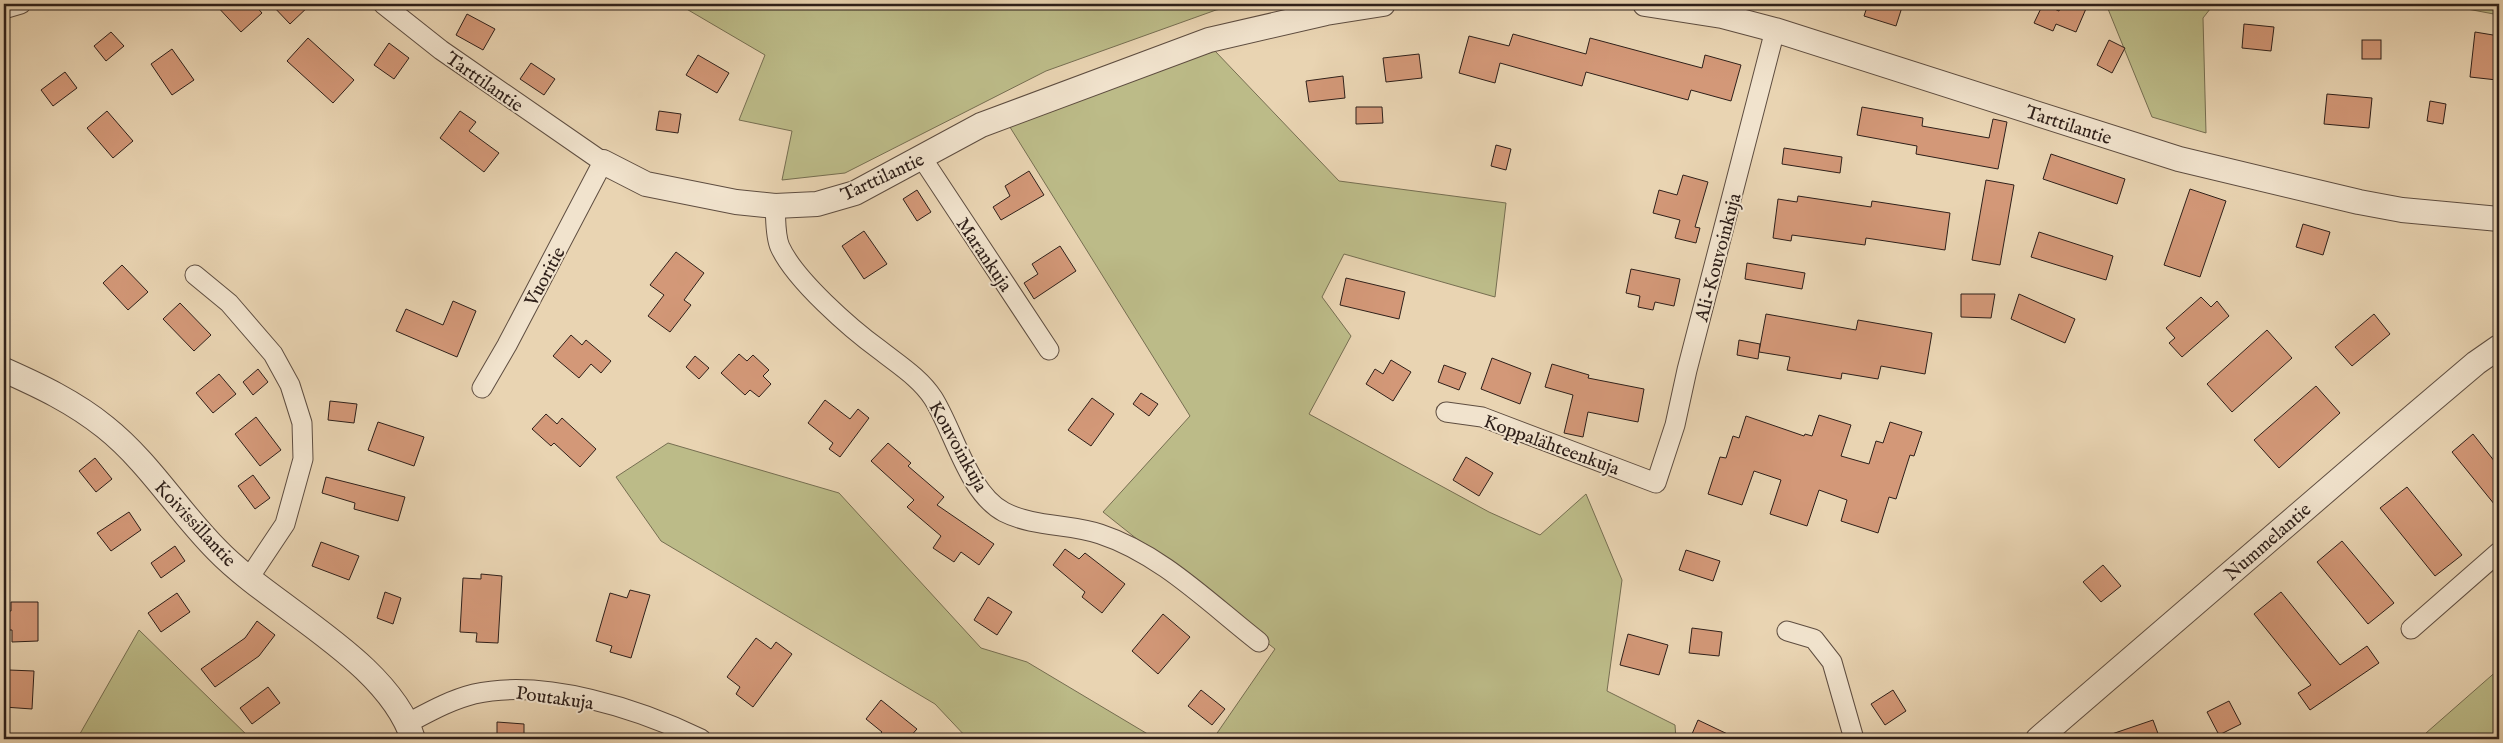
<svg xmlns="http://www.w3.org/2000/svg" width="2503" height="743" font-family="'IM FELL English',serif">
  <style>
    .green { fill: #bcbb88; stroke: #766e51 }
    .building { fill: #d39878; stroke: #2f201a }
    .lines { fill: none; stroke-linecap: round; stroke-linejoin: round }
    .minor-casing { stroke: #5e4d40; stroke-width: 21 }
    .tertiary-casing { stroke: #5e4d40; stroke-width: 26 }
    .minor { stroke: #f1e3cd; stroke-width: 19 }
    .tertiary { stroke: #f1e3cd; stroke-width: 24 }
    .labels { text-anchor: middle; stroke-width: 4; stroke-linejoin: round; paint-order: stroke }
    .street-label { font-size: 19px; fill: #2f201a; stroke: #f1e3cd }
  </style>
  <rect width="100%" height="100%" fill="#e9d4b2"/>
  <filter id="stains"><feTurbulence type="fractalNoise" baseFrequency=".004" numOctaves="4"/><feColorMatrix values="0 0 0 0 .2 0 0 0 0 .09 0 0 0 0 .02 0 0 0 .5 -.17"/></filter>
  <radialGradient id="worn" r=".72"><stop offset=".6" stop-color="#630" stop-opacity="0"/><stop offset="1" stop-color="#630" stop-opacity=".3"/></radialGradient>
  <!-- green -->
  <g class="green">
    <path d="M678,4H1250L1216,10L1046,71L845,173L782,180L792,131L739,120L765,55Z"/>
    <path d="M2106,4H2214L2203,18L2206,133L2152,117Z"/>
    <path d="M2441,4H2499V15Z"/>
    <path d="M1215,51L1339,181L1506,203L1495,297L1344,254L1322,297L1351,336L1309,414L1489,512L1540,535L1586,494L1622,580L1607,691L1675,725L1676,739H1213L1275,649L1103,512L1190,416L1008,124L1057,103Z"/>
    <path d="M668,443L839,493L981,648L1027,662L1156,739H968L935,704L661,541L616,477Z"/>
    <path d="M139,630L251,739H77Z"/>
    <path d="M2499,669V739H2426V733Z"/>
  </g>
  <!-- building -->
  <g class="building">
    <path d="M215,4H254L262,13L241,32Z"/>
    <path d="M271,4H311L290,24Z"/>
    <path d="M1868,4H1903L1896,26L1864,16Z"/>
    <path d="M2043,4L2059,11L2062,4H2088L2076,32L2056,24L2053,31L2034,23Z"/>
    <path d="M467,14L495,29L483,50L456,35Z"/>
    <path d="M2244,24L2274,27L2271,51L2242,48Z"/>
    <path d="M111,32L124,46L106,61L94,46Z"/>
    <path d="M2475,32L2499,36V72L2497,80L2470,77Z"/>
    <path d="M1513,34L1586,54L1590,38L1702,68L1705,55L1741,65L1731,101L1691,90L1688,100L1586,72L1582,86L1500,63L1495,83L1459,73L1469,36L1509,46Z"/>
    <path d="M308,38L354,80L333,103L287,61Z"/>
    <path d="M2109,40L2125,48L2112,73L2097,65Z"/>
    <rect x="2362" y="40" width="19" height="19"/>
    <path d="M389,43L409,58L394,79L374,65Z"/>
    <path d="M172,49L194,80L172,95L151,64Z"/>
    <path d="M1419,54L1422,78L1386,82L1383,58Z"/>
    <path d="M698,55L729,73L717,93L686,75Z"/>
    <path d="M531,63L555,79L544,95L520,79Z"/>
    <path d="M65,72L77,88L53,106L41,90Z"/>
    <path d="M1343,76L1345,98L1309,102L1306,81Z"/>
    <path d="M2327,94L2372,98L2369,128L2324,124Z"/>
    <path d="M2430,101L2446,104L2443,124L2427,121Z"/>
    <path d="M1356,107H1382L1383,123L1356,124Z"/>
    <path d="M1862,107L1923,118L1922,126L1989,138L1993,119L2007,122L1998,169L1916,154L1917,146L1857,135Z"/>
    <path d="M107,111L133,141L113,158L87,128Z"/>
    <path d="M460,111L476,122L469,131L499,153L484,172L440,138Z"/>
    <path d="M659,111L681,114L678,133L656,130Z"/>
    <path d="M1496,145L1511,149L1506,170L1491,166Z"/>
    <path d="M1784,148L1842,157L1840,173L1782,164Z"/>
    <path d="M2051,154L2125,179L2117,204L2043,179Z"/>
    <path d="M1029,171L1044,195L1001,220L993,207L1010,196L1005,186Z"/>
    <path d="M1683,175L1708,182L1695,227L1700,228L1696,243L1675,238L1680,220L1653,213L1659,190L1677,195Z"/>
    <path d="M1986,180L2014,185L2000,265L1972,260Z"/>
    <path d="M2190,189L2226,201L2200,277L2164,265Z"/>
    <path d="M917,190L931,212L917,221L903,199Z"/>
    <path d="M1798,196L1871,207L1872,201L1950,213L1945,250L1866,238L1865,245L1792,235L1791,241L1773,238L1778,199L1797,202Z"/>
    <path d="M2303,224L2330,232L2323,255L2296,247Z"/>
    <path d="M864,231L887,264L864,279L842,246Z"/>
    <path d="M2039,232L2113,256L2106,280L2031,257Z"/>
    <path d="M1060,246L1076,271L1034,299L1024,283L1038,274L1032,264Z"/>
    <path d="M676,252L704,273L684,300L691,305L670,332L648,316L664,295L650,285Z"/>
    <path d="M1747,263L1805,273L1802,289L1745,279Z"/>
    <path d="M122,265L148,292L128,310L103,283Z"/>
    <path d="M1631,269L1680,279L1674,306L1655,302L1653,310L1638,307L1640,296L1626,293Z"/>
    <path d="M1346,278L1405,292L1399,319L1340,305Z"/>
    <path d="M1961,294H1995L1991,318L1961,317Z"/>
    <path d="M2019,294L2075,319L2065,343L2011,319Z"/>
    <path d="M2201,297L2211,307L2217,301L2229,316L2182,357L2169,343L2175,338L2166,328Z"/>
    <path d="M453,301L476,311L457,357L396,331L406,309L443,325Z"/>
    <path d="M180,303L211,335L194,351L163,319Z"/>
    <path d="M1766,314L1856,330L1858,320L1932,333L1925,374L1881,366L1878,379L1842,373L1841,379L1787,370L1790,357L1759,352Z"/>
    <path d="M2374,314L2390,334L2352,366L2335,347Z"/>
    <path d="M2267,330L2292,358L2232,412L2207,384Z"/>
    <path d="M571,335L582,345L586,340L611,361L601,373L591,364L579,378L553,356Z"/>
    <path d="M1739,340L1760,344L1758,359L1737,355Z"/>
    <path d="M739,354L747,361L753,355L769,370L763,376L771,384L759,397L750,390L745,395L721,373Z"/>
    <path d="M695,356L709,368L699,379L686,367Z"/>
    <path d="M1492,358L1531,373L1520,404L1481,389Z"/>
    <path d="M1391,360L1411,372L1393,401L1366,384L1375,369L1383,374Z"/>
    <path d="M1552,364L1589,375L1588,378L1644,389L1638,422L1588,412L1583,437L1564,433L1573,395L1545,387Z"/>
    <path d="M1444,365L1466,373L1459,390L1438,382Z"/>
    <path d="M258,369L268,382L253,395L243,382Z"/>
    <path d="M219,374L236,394L213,413L196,393Z"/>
    <path d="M2316,386L2340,413L2279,468L2254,440Z"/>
    <path d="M1141,393L1158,404L1149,416L1133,404Z"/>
    <path d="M1092,398L1114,414L1091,446L1068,430Z"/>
    <path d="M825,400L850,419L858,409L869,418L840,457L829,449L833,443L808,423Z"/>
    <path d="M330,401L357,404L354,423L328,420Z"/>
    <path d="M546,414L557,424L562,418L596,449L580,467L554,443L551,446L532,429Z"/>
    <path d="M1819,415L1851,425L1841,456L1869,464L1876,441L1883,443L1890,422L1922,432L1914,456L1910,455L1896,499L1889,497L1878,533L1841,521L1847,500L1819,490L1807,526L1770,514L1781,480L1754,471L1742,505L1708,494L1720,457L1726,458L1733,436L1739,438L1746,416L1804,436L1805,434L1812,436Z"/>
    <path d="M256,417L281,450L260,466L235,434Z"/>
    <path d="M378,422L424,437L414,466L368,450Z"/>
    <path d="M2473,434L2499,467V510L2452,452Z"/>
    <path d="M888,443L911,463L908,466L944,497L937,505L994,544L979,565L961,552L954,562L933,548L941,536L907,507L914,500L871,461Z"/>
    <path d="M1466,457L1493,473L1479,496L1453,480Z"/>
    <path d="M95,458L112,479L96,492L79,471Z"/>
    <path d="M253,475L270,498L255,509L238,486Z"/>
    <path d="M326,477L405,497L398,521L354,509L355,503L322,493Z"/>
    <path d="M2407,487L2462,555L2435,576L2380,508Z"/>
    <path d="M129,512L141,530L111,551L97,533Z"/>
    <path d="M2342,541L2394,603L2368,624L2317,562Z"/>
    <path d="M321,542L359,556L349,580L312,566Z"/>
    <path d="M175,546L185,561L161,578L151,563Z"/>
    <path d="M1065,549L1079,559L1085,553L1125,584L1102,613L1082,597L1085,592L1053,565Z"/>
    <path d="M1686,550L1720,561L1713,581L1679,570Z"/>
    <path d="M2103,565L2121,586L2101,602L2083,582Z"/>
    <path d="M481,574L502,576L498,643L476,642L477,633L460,632L463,578L481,579Z"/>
    <path d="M630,590L650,595L631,658L610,652L612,646L596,641L610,593L627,598Z"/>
    <path d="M385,592L401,598L393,624L377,618Z"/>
    <path d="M2281,592L2340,665L2367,646L2379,663L2310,710L2298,693L2311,685L2254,614Z"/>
    <path d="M177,593L190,612L161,632L148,613Z"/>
    <path d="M988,597L1012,612L997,635L974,620Z"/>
    <path d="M11,602H38V641L12,642V630H6L5,611H11Z"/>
    <path d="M1163,614L1190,637L1158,674L1132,651Z"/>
    <path d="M257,621L275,635L259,656L215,687L201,669L245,638Z"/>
    <path d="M1692,628L1722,632L1719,656L1689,653Z"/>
    <path d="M1628,634L1668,645L1659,675L1620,665Z"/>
    <path d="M756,638L771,649L776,642L792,654L753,707L736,694L740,687L727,677Z"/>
    <path d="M9,670L34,671L32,709L4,707V683H9Z"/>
    <path d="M268,687L280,703L252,724L240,708Z"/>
    <path d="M1201,690L1225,709L1212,725L1188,706Z"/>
    <path d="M1893,690L1906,711L1885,725L1871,704Z"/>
    <path d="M881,700L917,729L908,739H875L882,732L866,719Z"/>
    <path d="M2229,701L2241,724L2219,735L2207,712Z"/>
    <path d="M1698,720L1738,739H1702L1692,734Z"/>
    <path d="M2153,720L2160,739H2103V737Z"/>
    <path d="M497,722L524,724V739H497Z"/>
  </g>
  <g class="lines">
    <!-- minor casing -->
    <g class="minor-casing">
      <g id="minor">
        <path d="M383,4L441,50L603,162L507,345L482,388"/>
        <path d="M4,9L21,4"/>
        <path d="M922,158L1049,350"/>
        <path d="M775,206C776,219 775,236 780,247C795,280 851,329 880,350C899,365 920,378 933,398C954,431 968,493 1004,512C1033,527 1070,524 1100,534C1161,554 1209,603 1259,642"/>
        <path d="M195,275L229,303L273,354L290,385L302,423L303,459L285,524L249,578"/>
        <path d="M1446,412L1482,417L1656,483L1675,425L1687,370L1775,30"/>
        <path d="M2411,629L2499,552"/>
        <path d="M1787,631L1814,639L1832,662L1854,739"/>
        <path d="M408,723C429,712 450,700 474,694C544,678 639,709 701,739"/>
      </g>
    </g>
    <!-- tertiary casing -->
    <g class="tertiary-casing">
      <g id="tertiary">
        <path d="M1645,4L1722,16L1775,30L2179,159L2359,202L2402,210L2499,219"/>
        <path d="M603,162L646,184L736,202L775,206L817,204L855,193L981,125L1209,40L1326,13L1383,4"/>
        <path d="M4,370C40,386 74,402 105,427C149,462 178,511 217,550C273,608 388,660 413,739"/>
        <path d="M2038,739L2384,441L2476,363L2499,347"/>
      </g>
    </g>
    <!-- minor -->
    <use href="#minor" class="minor"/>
    <!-- tertiary -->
    <use href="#tertiary" class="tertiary"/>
  </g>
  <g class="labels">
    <!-- street labels -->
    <g class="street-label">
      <text transform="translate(485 81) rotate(35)" y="7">Tarttilantie</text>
      <text transform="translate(2069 124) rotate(18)" y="7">Tarttilantie</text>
      <text transform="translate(882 176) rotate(-25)" y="7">Tarttilantie</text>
      <text transform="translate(985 254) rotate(56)" y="7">Marankuja</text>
      <text transform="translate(1717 257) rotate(-75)" y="7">Ali-Kouvoinkuja</text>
      <text transform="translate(544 276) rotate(-62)" y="7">Vuoritie</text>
      <text transform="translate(1552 444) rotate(20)" y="7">Koppalähteenkuja</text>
      <text transform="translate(959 446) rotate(61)" y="7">Kouvoinkuja</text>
      <text transform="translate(196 523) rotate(47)" y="7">Koivissillantie</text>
      <text transform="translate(2267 541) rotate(-41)" y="7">Nummelantie</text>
      <text transform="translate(555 697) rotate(8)" y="7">Poutakuja</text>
    </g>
  </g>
  <!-- margin -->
  <rect width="2503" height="743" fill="none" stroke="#e9d4b2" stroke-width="20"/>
  <rect x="5" y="5" width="2493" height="733" fill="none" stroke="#2f201a" stroke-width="2.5"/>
  <rect x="10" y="10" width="2483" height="723" fill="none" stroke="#2f201a"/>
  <rect width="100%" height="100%" filter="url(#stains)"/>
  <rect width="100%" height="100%" fill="url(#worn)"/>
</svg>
